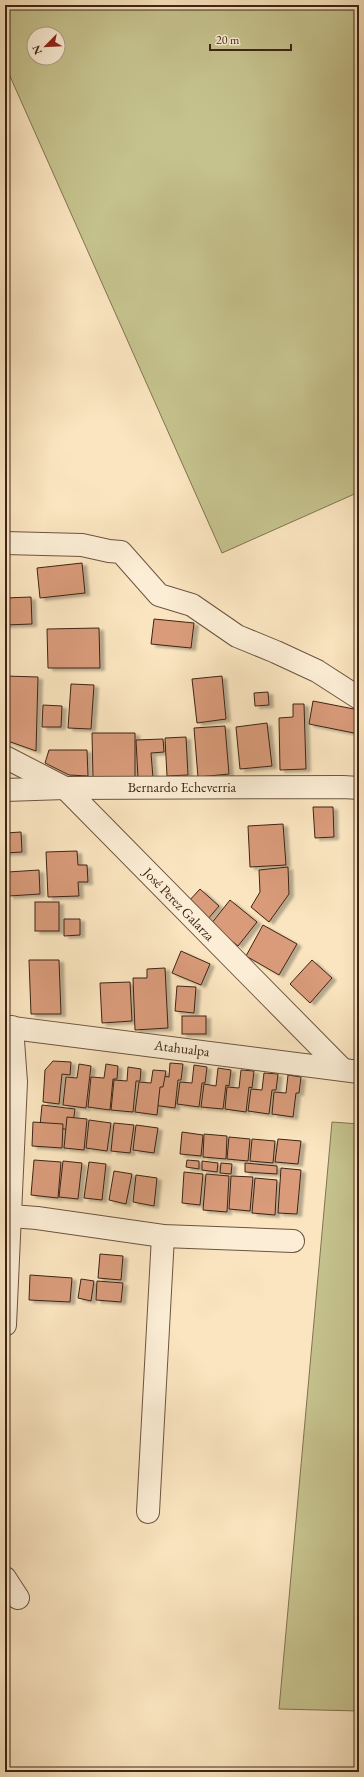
<svg xmlns="http://www.w3.org/2000/svg" width="364" height="1777" font-family="'EB Garamond',serif">
  <style>
    .green { fill: #c5c28d; stroke: #827350; fill-rule: evenodd }
    .building { fill: #d99b7a; stroke: #3e2414; filter: url(#shadow) }
    .lines { fill: none; stroke-linecap: round; stroke-linejoin: round }
    .minor-casing { stroke: #6d543f; stroke-width: 24 }
    .minor { stroke: #fceed6; stroke-width: 22 }
    .labels { text-anchor: middle; stroke-width: 3.5; stroke-linejoin: round; paint-order: stroke }
    .street-label { font-size: 14px; fill: #3e2414; stroke: #fceed6 }
  </style>
  <defs>
    <filter id="shadow"><feDropShadow dx="4.5" dy="2.5" stdDeviation="1" flood-color="#0004"/></filter>
  </defs>
  <rect width="100%" height="100%" fill="#fae5c0"/>
  <filter id="stains"><feTurbulence type="fractalNoise" baseFrequency=".005" numOctaves="4"/><feColorMatrix values="0 0 0 0 .2 0 0 0 0 .09 0 0 0 0 .02 0 0 0 .5 -.17"/></filter>
  <radialGradient id="worn" r=".72"><stop offset=".6" stop-color="#630" stop-opacity="0"/><stop offset="1" stop-color="#630" stop-opacity=".3"/></radialGradient>
  <!-- green -->
  <g class="green">
    <path d="M5,5H359V492L222,553L5,65ZM34,34H58V58H34Z"/>
    <path d="M332,1122L359,1124V1711L279,1709Z"/>
  </g>
  <!-- building -->
  <g class="building">
    <path d="M82,563L85,593L40,598L37,568Z"/>
    <path d="M31,597L32,624L5,625V598Z"/>
    <path d="M154,619L194,623L191,648L151,644Z"/>
    <path d="M99,628L100,668H48L47,629Z"/>
    <path d="M5,676L38,677L36,751L5,740Z"/>
    <path d="M222,676L226,719L197,723L192,679Z"/>
    <path d="M71,684L94,685L91,729L68,728Z"/>
    <path d="M268,692L269,705L255,706L254,693Z"/>
    <path d="M313,701L359,710V734L309,724Z"/>
    <path d="M293,704H304L306,769L280,770L279,718L293,717Z"/>
    <path d="M43,705L62,706L61,727H42Z"/>
    <path d="M267,723L272,766L240,769L236,727Z"/>
    <path d="M225,726L229,774L198,777L194,728Z"/>
    <path d="M92,733H135V778H93Z"/>
    <path d="M186,737L188,775L167,776L165,738Z"/>
    <path d="M163,739L164,752L151,753L153,778H138L136,740Z"/>
    <path d="M49,750H87L88,776L69,775L45,763Z"/>
    <path d="M313,807H333L334,837L315,838Z"/>
    <path d="M283,824L286,865L250,867L248,826Z"/>
    <path d="M21,832L22,852L5,853V833Z"/>
    <path d="M77,851L78,865H87L88,882H78L79,896L48,897L46,852Z"/>
    <path d="M288,867L289,894L269,922L251,907L260,892L259,870Z"/>
    <path d="M39,870L40,894L9,896L8,872Z"/>
    <path d="M200,889L219,906L207,920L188,902Z"/>
    <path d="M230,900L257,922L238,946L211,924Z"/>
    <rect x="35" y="902" width="24" height="29"/>
    <path d="M64,919H80V935L64,936Z"/>
    <path d="M263,925L297,944L279,975L246,956Z"/>
    <path d="M181,951L210,964L201,985L172,973Z"/>
    <path d="M29,960H59L61,1014H31Z"/>
    <path d="M312,960L332,978L310,1003L290,984Z"/>
    <path d="M165,968L168,1028L135,1030L133,978H147V969Z"/>
    <path d="M130,982L132,1021L102,1023L100,983Z"/>
    <path d="M177,986L196,987L194,1013L175,1011Z"/>
    <rect x="182" y="1016" width="24" height="18"/>
    <path d="M53,1061L71,1062L70,1075L62,1074L59,1104L43,1102L45,1070Z"/>
    <path d="M170,1063L183,1064L181,1080H178L175,1108L153,1105L156,1075L169,1077Z"/>
    <path d="M79,1064L91,1066L86,1108L63,1105L66,1077L77,1078Z"/>
    <path d="M106,1064L118,1066L117,1079H113L110,1110L88,1107L91,1077L104,1078Z"/>
    <path d="M194,1065L207,1067L205,1083H202L199,1107L177,1104L180,1082L192,1083Z"/>
    <path d="M128,1067L141,1069L140,1081H136L133,1112L111,1110L114,1080L127,1081Z"/>
    <path d="M218,1068L231,1070L229,1086L226,1085L223,1109L201,1107L204,1084L216,1086Z"/>
    <path d="M153,1070L166,1071L163,1087H160L157,1115L135,1112L139,1082L151,1083Z"/>
    <path d="M241,1070L254,1071L252,1088L249,1087L246,1112L225,1109L227,1087L239,1088Z"/>
    <path d="M264,1073L278,1074L276,1090H272L269,1114L248,1111L251,1089L262,1090Z"/>
    <path d="M288,1075L301,1077L299,1093H296L293,1117L272,1114L274,1092L286,1093Z"/>
    <path d="M42,1105L75,1109L72,1130L40,1126Z"/>
    <path d="M67,1117L87,1119L84,1150L64,1148Z"/>
    <path d="M89,1120L111,1123L107,1151L86,1148Z"/>
    <path d="M33,1122L63,1124L62,1148L32,1146Z"/>
    <path d="M114,1123L134,1125L130,1153L111,1151Z"/>
    <path d="M136,1125L158,1128L154,1153L133,1150Z"/>
    <path d="M182,1132L203,1135L201,1156L180,1154Z"/>
    <path d="M204,1134L227,1136L226,1159L203,1157Z"/>
    <path d="M229,1137L250,1139L248,1161L227,1159Z"/>
    <path d="M252,1139L275,1141L273,1163L250,1161Z"/>
    <path d="M278,1139L301,1141L298,1164L275,1162Z"/>
    <path d="M34,1160L61,1162L58,1198L31,1195Z"/>
    <path d="M187,1160L199,1161V1169L186,1167Z"/>
    <path d="M63,1161L82,1163L78,1199L59,1197Z"/>
    <path d="M202,1161L218,1163L217,1172L202,1170Z"/>
    <path d="M89,1162L106,1164L102,1200L84,1198Z"/>
    <path d="M221,1163L232,1164L231,1174L220,1173Z"/>
    <path d="M245,1163L277,1166V1174L245,1172Z"/>
    <path d="M281,1168L301,1170L297,1214L278,1213Z"/>
    <path d="M114,1171L132,1174L126,1204L109,1200Z"/>
    <path d="M184,1172L203,1174L200,1205L182,1203Z"/>
    <path d="M206,1174L229,1176L227,1212L203,1210Z"/>
    <path d="M136,1175L157,1178L154,1206L133,1202Z"/>
    <path d="M231,1176L253,1177L250,1211L229,1209Z"/>
    <path d="M255,1178L277,1180L275,1215L252,1213Z"/>
    <path d="M100,1254L123,1256L121,1280L98,1278Z"/>
    <path d="M30,1275L72,1278L70,1302L29,1300Z"/>
    <path d="M81,1279L94,1281L91,1301L78,1298Z"/>
    <path d="M97,1281L123,1283L121,1302L96,1300Z"/>
  </g>
  <g class="lines">
    <!-- minor casing -->
    <g class="minor-casing">
      <g id="minor">
        <path d="M5,543L82,545L109,551L121,552L159,595L192,605L237,636L276,652L317,671L359,698"/>
        <path d="M5,757L65,788L341,1068"/>
        <path d="M5,790L65,788L343,787L359,788"/>
        <path d="M5,1027L359,1072"/>
        <path d="M11,1216L37,1218L163,1236L293,1241"/>
        <path d="M5,1325L16,1082L12,1027"/>
        <path d="M148,1512L163,1236"/>
        <path d="M5,1578L18,1598"/>
      </g>
    </g>
    <!-- minor -->
    <use href="#minor" class="minor"/>
  </g>
  <g class="labels">
    <!-- street labels -->
    <g class="street-label">
      <text x="182" y="792">Bernardo Echeverria</text>
      <text transform="translate(179 904) rotate(46)" y="5">José Perez Galarza</text>
      <text transform="translate(182 1048) rotate(7)" y="5">Atahualpa</text>
    </g>
  </g>
  <!-- margin -->
  <rect width="364" height="1777" fill="none" stroke="#fae5c0" stroke-width="20"/>
  <rect x="6" y="6" width="352" height="1765" fill="none" stroke="#3e2414" stroke-width="2"/>
  <rect x="10" y="10" width="344" height="1757" fill="none" stroke="#3e2414"/>
  <!-- north arrow -->
  <g transform="translate(46 46) rotate(246)"><circle r="19" fill="#fceed6" stroke="#b09d88"/>
  <path d="M0-3L7 15L0 10L-7 15Z" fill="#8f2418"/>
  <text y="-6" font-size="11" font-weight="bold" text-anchor="middle" fill="#3e2414">N</text>
  </g>
  <!-- scale -->
  <path d="M210 44v6h81v-6" fill="none" stroke="#3e2414" stroke-width="2"/>
  <text x="216" y="44" font-size="12" fill="#3e2414" stroke="#fceed6" stroke-width="3" paint-order="stroke">20 m</text>
  <rect width="100%" height="100%" filter="url(#stains)"/>
  <rect width="100%" height="100%" fill="url(#worn)"/>
</svg>
